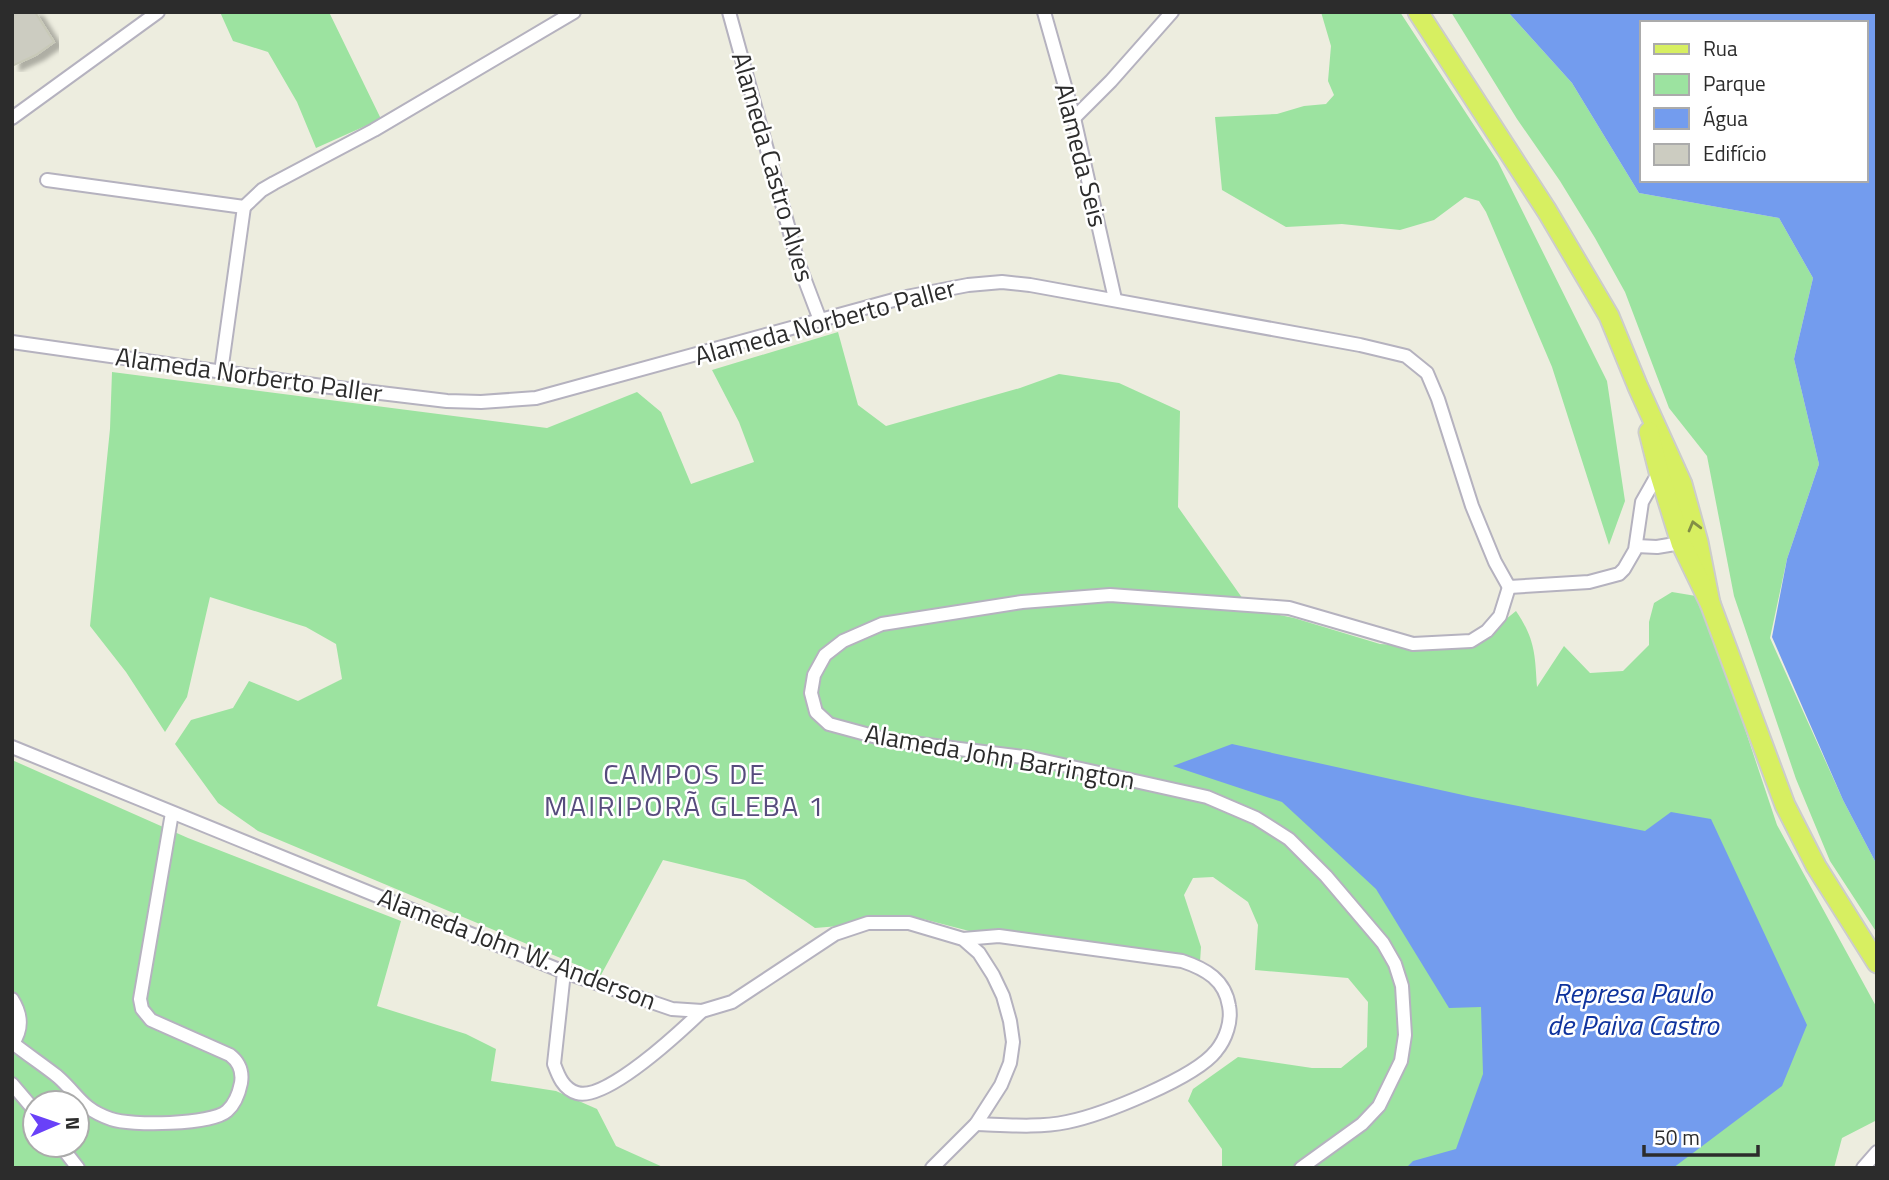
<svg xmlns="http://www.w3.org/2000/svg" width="1889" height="1180" font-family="'Titillium Web',sans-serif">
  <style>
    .green { fill: #9ce3a0; fill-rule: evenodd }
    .water { fill: #739cee; fill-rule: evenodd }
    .building { fill: #ccccc1; stroke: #c8c9b8; stroke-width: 2; filter: url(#shadow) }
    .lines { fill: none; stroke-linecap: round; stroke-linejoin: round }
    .minor-casing { stroke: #b5b2bf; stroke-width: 16 }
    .primary-casing { stroke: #ccc; stroke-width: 23 }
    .minor { stroke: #fff; stroke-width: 12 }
    .primary { stroke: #d7ef61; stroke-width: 19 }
    .oneway { stroke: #828e46 }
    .labels { text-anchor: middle; stroke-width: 5; stroke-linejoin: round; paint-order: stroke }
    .street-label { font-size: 26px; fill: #2c2c2c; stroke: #fff }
    .neighbourhood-label { font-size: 28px; letter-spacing: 2px; fill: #574c7d; stroke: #fff }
    .water-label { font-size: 28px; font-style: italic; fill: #0f339d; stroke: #fff }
  </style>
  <defs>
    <filter id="shadow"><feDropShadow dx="8" dy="4.5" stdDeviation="2" flood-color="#0004"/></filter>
  </defs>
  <rect width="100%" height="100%" fill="#ededdf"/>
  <!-- green -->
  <g class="green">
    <path d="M220,12H329L381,119L316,148L297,102L268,52L233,41Z"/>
    <path d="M1321,12H1400L1498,162L1607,381L1625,501L1609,545L1552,367L1486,212L1479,201L1465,197L1434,220L1400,230L1342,224L1286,227L1222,190L1215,117L1277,114L1304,106L1326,104L1334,95L1328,81L1331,46Z"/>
    <path d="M1451,12H1508L1572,83L1639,193L1779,218L1813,278L1794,359L1819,464L1787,559L1770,638L1843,800L1877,865V933L1830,861L1796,779L1734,596L1707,456L1669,408L1625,292L1595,238L1560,181L1517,119Z"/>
    <path d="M838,332L858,405L886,426L1020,388L1059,374L1119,383L1180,411L1178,507L1250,609L1294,618L1380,644L1469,649L1516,611C1535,639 1535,654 1537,687L1564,646L1590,673L1623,671L1649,645V622L1654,603L1672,592L1696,596L1714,636L1777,825L1877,1008V1120L1842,1138L1834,1168H1222V1149L1188,1101L1193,1089L1238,1057L1312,1068H1341L1367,1047L1368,1002L1348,978L1255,970L1258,925L1248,902L1213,877L1193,878L1184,895L1201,947L1200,962L973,932L923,919L815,928L745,880L663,860L601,975L258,831L218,803L175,744L191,720L233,708L249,681L298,701L342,679L336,644L306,627L210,597L187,697L165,732L126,672L90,626L110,429L112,372L547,428L637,392L661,412L691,484L754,462L739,422L712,370Z"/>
    <path d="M12,760L188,838L401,921L377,1006L466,1034L496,1049L491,1081L556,1091L597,1109L616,1146L665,1168H12ZM35,1103H77V1145H35Z"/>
  </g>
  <!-- water -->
  <g class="water">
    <path d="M1508,12H1877V865L1843,800L1772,637L1787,559L1819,464L1794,359L1813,278L1779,218L1639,193L1572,83ZM1642,23H1866V180H1642Z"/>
    <path d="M1232,744L1472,797L1645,831L1671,812L1711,819L1807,1025L1782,1086L1673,1168H1406L1413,1161L1456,1149L1483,1074L1481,1007L1449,1008L1376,889L1282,802L1173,766Z"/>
  </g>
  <!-- building -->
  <path class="building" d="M12,12H35L54,42L36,55L12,66Z"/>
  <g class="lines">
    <!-- minor casing -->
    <g class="minor-casing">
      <g id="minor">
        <path d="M729,12L798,262L820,320"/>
        <path d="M1044,12L1074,118L1115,299"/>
        <path d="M12,118L158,12"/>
        <path d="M1074,118L1111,81L1172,12"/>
        <path d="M47,180L244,207"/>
        <path d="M244,207L262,190L274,183L374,130L574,12"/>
        <path d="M12,342L322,386L447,401L481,402L536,398L901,298L968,285L1002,282L1030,285L1360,345L1406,356L1427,373L1438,399L1472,506L1495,562L1509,587L1589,582L1619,574L1624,569L1635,550L1642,502L1659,472"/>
        <path d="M221,372L244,207"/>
        <path d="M1636,546L1657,547L1681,543"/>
        <path d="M12,747L564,972L672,1009L702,1011L732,1002L835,934L868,923H909L963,939L979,953L993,975L1003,996L1010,1021L1013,1042L1010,1063L1001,1085L976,1124L932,1168"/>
        <path d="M963,939L999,936L1182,961C1206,969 1225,980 1229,1006C1232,1021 1226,1039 1216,1051C1195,1078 1102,1115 1067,1122C1038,1128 1007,1125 976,1124"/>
        <path d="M564,972L554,1064C558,1075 563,1089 577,1093C606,1102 681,1031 702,1011"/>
        <path d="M12,999C22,1015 23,1029 12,1045"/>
        <path d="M14,1044C28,1055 43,1065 57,1076C78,1094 81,1109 111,1119C130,1126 211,1125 227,1111C235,1104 239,1093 241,1083C243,1071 239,1062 230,1055L151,1020L142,1009L140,999L172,813"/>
        <path d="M12,1084L35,1111"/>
        <path d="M60,1145L78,1168"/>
        <path d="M1301,1168L1362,1124L1379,1106L1401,1061L1405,1035L1402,986L1395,964L1383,943L1326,876L1289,839L1256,818L1207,797L1031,758L888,740L829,724L816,712L811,693L814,675L825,655L843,641L882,624L1022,602L1110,595L1289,608L1413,644L1471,641L1487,631L1500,616L1509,587"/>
        <path d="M1863,1168L1877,1152"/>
      </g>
    </g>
    <!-- primary casing -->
    <g class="primary-casing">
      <g id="primary">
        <path d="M1418,12L1547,211L1609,316L1638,387L1682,484L1698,542L1710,603"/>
        <path d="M1649,432L1659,472L1681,543L1710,603L1785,805L1816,866L1877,963"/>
      </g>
    </g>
    <!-- minor -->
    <use href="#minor" class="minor"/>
    <!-- primary -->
    <use href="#primary" class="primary"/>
  </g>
  <!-- one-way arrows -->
  <defs><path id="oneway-chevron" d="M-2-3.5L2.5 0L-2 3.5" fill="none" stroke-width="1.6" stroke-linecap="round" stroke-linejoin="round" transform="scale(1.75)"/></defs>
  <use class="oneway" href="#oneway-chevron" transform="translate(1694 526) rotate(-105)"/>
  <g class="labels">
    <!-- street labels -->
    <g class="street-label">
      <text transform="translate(1081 155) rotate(76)" y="9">Alameda Seis</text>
      <text transform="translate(773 167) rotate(74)" y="9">Alameda Castro Alves</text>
      <text transform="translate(825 322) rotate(-15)" y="9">Alameda Norberto Paller</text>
      <text transform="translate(249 375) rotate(8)" y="9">Alameda Norberto Paller</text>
      <text transform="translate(1000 757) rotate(10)" y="9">Alameda John Barrington</text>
      <text transform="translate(517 949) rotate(21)" y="9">Alameda John W. Anderson</text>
    </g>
    <!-- neighbourhood labels -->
    <g class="neighbourhood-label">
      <text x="685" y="784">CAMPOS DE<tspan x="685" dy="32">MAIRIPORÃ GLEBA 1</tspan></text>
    </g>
    <!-- water labels -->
    <g class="water-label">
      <text x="1633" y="1003">Represa Paulo<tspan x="1633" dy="32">de Paiva Castro</tspan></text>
    </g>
  </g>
  <!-- border -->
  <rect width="1889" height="1180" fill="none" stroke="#2c2c2c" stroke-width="28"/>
  <!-- legend -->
  <rect x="1640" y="21" width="228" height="161" fill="#ffffff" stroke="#ababab" stroke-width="2"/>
  <rect x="1654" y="44" width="35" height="10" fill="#d7ef61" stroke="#ababab" stroke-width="2"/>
  <text x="1703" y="56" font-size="21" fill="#2c2c2c">Rua</text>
  <rect x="1654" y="74" width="35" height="21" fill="#9ce3a0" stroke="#ababab" stroke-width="2"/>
  <text x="1703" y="91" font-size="21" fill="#2c2c2c">Parque</text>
  <rect x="1654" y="108" width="35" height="21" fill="#739cee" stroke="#ababab" stroke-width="2"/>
  <text x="1703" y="126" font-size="21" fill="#2c2c2c">Água</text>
  <rect x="1654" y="144" width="35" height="21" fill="#ccccc1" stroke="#ababab" stroke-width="2"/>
  <text x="1703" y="161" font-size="21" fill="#2c2c2c">Edifício</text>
  <!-- north arrow -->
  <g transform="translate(56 1124) rotate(88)"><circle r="33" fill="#ffffff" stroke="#ababab" stroke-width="2"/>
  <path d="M0-5L12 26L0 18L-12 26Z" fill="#6941f8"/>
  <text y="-10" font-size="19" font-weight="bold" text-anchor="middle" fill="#2c2c2c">N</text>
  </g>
  <!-- scale -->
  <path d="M1644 1145v10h114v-10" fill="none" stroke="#2c2c2c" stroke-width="3.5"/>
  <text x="1654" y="1145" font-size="21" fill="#2c2c2c" stroke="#ffffff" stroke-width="5" paint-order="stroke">50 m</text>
</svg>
